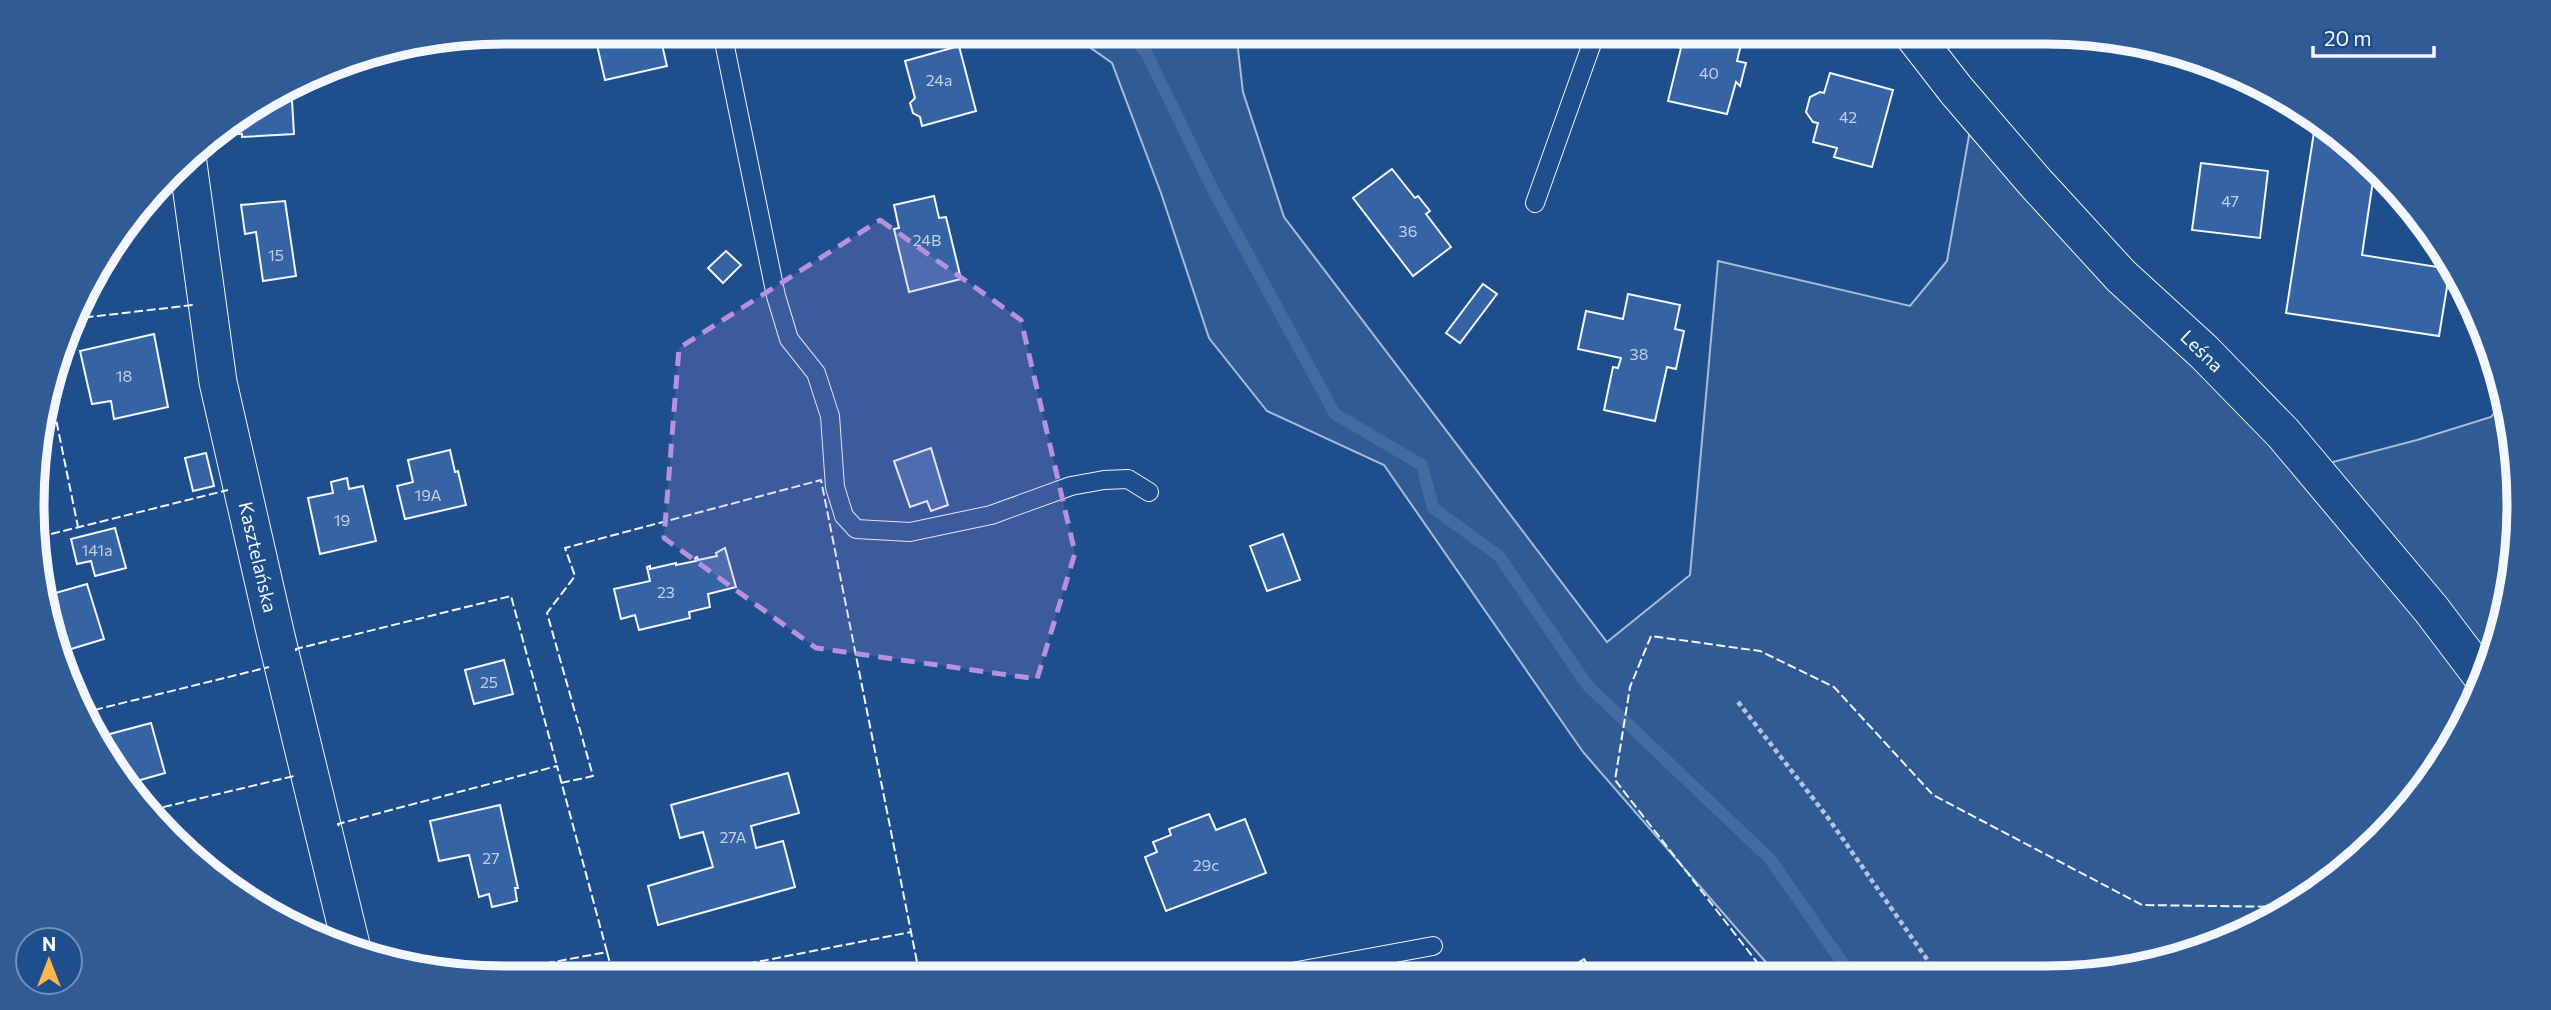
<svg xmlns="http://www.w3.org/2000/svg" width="2551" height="1010" font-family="Commissioner,sans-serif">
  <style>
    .built { fill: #305b95; stroke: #a8bbd7; stroke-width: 2 }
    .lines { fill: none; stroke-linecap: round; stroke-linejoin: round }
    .stream { stroke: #446ba0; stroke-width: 12 }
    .building { fill: #3563a3; stroke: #f2f6ff; stroke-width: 2 }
    .service-casing { stroke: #f2f6ff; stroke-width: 20 }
    .minor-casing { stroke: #f2f6ff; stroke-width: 39 }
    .path { stroke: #b3c4dc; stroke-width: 4.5; stroke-dasharray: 5 3.5; stroke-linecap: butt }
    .service { stroke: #1f4e8c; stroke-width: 18 }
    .minor { stroke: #1f4e8c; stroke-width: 37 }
    .fence { stroke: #f2f6ff; stroke-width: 2; stroke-dasharray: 9 3.5; stroke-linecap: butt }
    .marked { fill: #b691df; fill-opacity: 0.2; stroke: #b691df; stroke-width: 5; stroke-dasharray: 14 9; stroke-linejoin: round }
    .labels { text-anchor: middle; stroke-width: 5; stroke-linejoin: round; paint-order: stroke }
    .number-label { font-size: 16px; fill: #c3d1e8 }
    .street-label { font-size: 19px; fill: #f2f6ff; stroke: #1f4e8c }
    .rim { fill: none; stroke: #f2f6ff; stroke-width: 9 }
  </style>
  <rect width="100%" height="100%" fill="#1f4e8c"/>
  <!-- built -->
  <g class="built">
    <path d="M1068,32H1236L1243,92L1284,217L1607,642L1690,575L1718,261L1910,306L1947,261L1971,124L2276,444L2477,692L2440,768L2358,861L2255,930L2108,974L1777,975L1583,752L1384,465L1267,411L1209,338L1161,193L1112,63Z"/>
    <path d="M2506,398L2518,474L2515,566L2491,663L2329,463L2417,440L2491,417Z"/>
  </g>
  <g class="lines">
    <!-- stream -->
    <path class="stream" d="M1126,32L1146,52L1213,190L1335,414L1422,465L1433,508L1499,556L1588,686L1770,859L1851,975"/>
  </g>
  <!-- building -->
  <g class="building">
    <path d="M594,32H659L667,66L605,80Z"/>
    <path d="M1668,32H1744L1737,61L1746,63L1740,86L1736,82L1727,114L1668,101L1681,48L1665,44Z"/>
    <path d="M959,46L976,111L922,126L920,117L913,113L910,103L915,98L905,61Z"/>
    <path d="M1830,73L1893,90L1872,167L1834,157L1837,148L1813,142L1818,123L1813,122L1806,112L1810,97L1820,92L1824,93Z"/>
    <path d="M291,84L294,134L242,137V134H230V122L269,95Z"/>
    <path d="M2316,119L2358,149L2375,167L2362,255L2450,269L2439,336L2286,313Z"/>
    <path d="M2201,163L2268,171L2260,238L2192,230Z"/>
    <path d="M1392,169L1415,198L1418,196L1430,211L1426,214L1451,247L1413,276L1353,198Z"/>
    <path d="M934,196L939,218L946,217L961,279L909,292L894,229L899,228L894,205Z"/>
    <path d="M285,201L296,276L263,281L256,232L245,234L241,205Z"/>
    <path d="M726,251L741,265L723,283L708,268Z"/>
    <path d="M1483,284L1497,294L1460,343L1446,333Z"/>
    <path d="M1628,294L1680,305L1675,329L1684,331L1676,369L1667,367L1655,421L1604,410L1613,367L1618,368L1621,358L1578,349L1586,311L1623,319Z"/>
    <path d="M154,334L168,407L114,419L111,401L92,404L80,351Z"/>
    <path d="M931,448L948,505L931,511L927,501L910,507L894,461Z"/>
    <path d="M450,450L455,472L458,471L466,505L405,519L397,486L413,482L408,460Z"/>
    <path d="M206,453L214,486L193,491L185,458Z"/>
    <path d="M347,478L349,489L363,486L376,541L320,554L308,498L333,493L331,482Z"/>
    <path d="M115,528L126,568L95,576L91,561L77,564L71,539Z"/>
    <path d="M1283,534L1300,580L1267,591L1250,546Z"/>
    <path d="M725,548L736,587L708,594L710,607L689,612L690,618L639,630L635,615L621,619L614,589L650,581L647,567L650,566V569L676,563V565L696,561L695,558L697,557L698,560L717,556L716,553Z"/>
    <path d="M87,584L104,639L58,653L41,600L45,599V596Z"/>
    <path d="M504,660L513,694L474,704L465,670Z"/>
    <path d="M151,723L165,773L126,784L111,768L95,738Z"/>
    <path d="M788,773L799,813L751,826L756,848L783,841L795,887L658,925L648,886L713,867L703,832L680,838L671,805Z"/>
    <path d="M500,805L518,888H515L517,901L492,907L489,894L479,897L469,855L439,861L430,821Z"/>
    <path d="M1209,814L1216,830L1245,819L1266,873L1166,911L1145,857L1157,852L1153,842L1171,835L1169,829Z"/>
    <path d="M1584,959L1595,976H1557Z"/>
  </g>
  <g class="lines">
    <!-- service casing -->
    <g class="service-casing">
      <g id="service">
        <path d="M722,32L776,296L789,339L816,373L830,416L835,487L844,516L856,529L910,532L991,515L1071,486L1104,480L1128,479L1149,492"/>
        <path d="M1535,203L1596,32"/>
        <path d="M1265,977L1433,946"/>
      </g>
    </g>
    <!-- minor casing -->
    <g class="minor-casing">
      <g id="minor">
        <path d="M1911,32L1956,90L2034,181L2121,276L2204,352L2283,433L2431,609L2484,679"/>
        <path d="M187,156L218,382L276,636L353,953"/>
      </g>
    </g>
    <!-- path -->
    <path class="path" d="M1738,702L1826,815L1938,975"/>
    <!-- service -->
    <use href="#service" class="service"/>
    <!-- minor -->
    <use href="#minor" class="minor"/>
    <!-- fence -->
    <g class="fence">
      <path d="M72,319L193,305"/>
      <path d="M49,385L78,527"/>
      <path d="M39,537L228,490"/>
      <path d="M296,651V649L511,596L557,766"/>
      <path d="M82,713L269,667"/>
      <path d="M561,783L593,776L547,613L575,576L565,548L821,480L911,932"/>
      <path d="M151,810L294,776"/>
      <path d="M339,826L338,824L557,766L607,952L483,975"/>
      <path d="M607,952L614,978"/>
      <path d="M1767,975L1615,780L1630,687L1651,636L1760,651L1834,687L1933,795L2142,905L2289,907"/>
      <path d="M674,978L911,932L920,977"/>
    </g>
  </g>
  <!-- marked area -->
  <path class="marked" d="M880,220L1021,320L1075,553L1037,679L816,648L664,538L679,348Z"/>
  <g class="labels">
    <!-- number labels -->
    <g class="number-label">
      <text x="1709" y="79">40</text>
      <text x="939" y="86">24a</text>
      <text x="1848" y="123">42</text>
      <text x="2230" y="207">47</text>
      <text x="1408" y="237">36</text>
      <text x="927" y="246">24B</text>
      <text x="276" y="261">15</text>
      <text x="1639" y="360">38</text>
      <text x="124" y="382">18</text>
      <text x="428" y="501">19A</text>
      <text x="342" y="526">19</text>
      <text x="97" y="556">141a</text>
      <text x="666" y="598">23</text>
      <text x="489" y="688">25</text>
      <text x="733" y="843">27A</text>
      <text x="491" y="864">27</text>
      <text x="1206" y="871">29c</text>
    </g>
    <!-- street labels -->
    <g class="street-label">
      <text transform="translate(2202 351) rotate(44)" y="7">Leśna</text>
      <text transform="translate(258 557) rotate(77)" y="7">Kasztelańska</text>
    </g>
  </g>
  <!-- crop -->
  <path d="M0 0H2551V1010H0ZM505 44H2046A461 461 0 0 1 2507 505V505A461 461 0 0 1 2046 966H505A461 461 0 0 1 44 505V505A461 461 0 0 1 505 44Z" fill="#305b95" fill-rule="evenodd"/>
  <path class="rim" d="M505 44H2046A461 461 0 0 1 2507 505V505A461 461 0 0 1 2046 966H505A461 461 0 0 1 44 505V505A461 461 0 0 1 505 44Z"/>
  <!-- north arrow -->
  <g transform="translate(49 961)"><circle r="33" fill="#1f4e8c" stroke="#7391ba" stroke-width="2"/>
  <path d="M0-5L12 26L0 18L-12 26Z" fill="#ffb74d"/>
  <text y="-10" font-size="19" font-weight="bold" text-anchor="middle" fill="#f2f6ff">N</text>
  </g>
  <!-- scale -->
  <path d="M2313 46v10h121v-10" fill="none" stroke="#f2f6ff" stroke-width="3.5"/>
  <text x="2324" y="46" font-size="21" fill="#f2f6ff" stroke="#1f4e8c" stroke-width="5" paint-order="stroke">20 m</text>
</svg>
